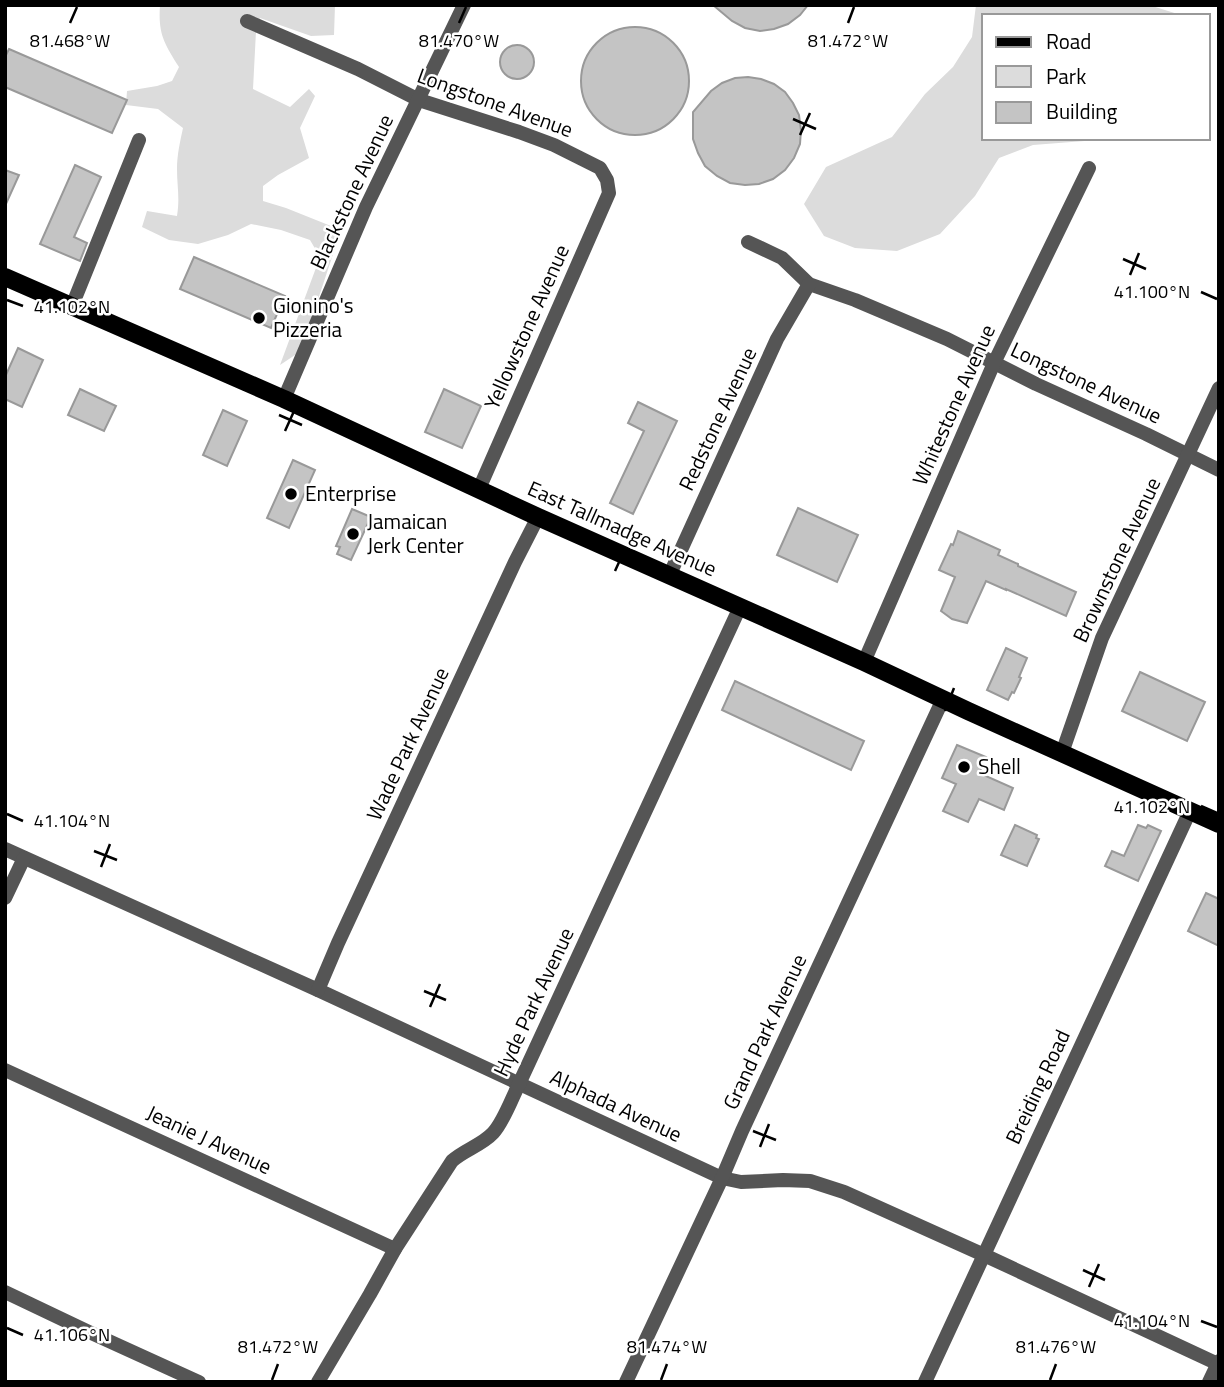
<svg xmlns="http://www.w3.org/2000/svg" width="1224" height="1387" font-family="'Titillium Web',sans-serif">
  <style>
    .green { fill: #dcdcdc }
    .building { fill: #c4c4c4; stroke: #999; stroke-width: 2 }
    .lines { fill: none; stroke-linecap: round; stroke-linejoin: round }
    .minor { stroke: #555; stroke-width: 14 }
    .primary { stroke: #000; stroke-width: 18 }
    .ticks { fill: none; stroke: #000; stroke-width: 2.5 }
    .poi-dot { fill: #000; stroke: #fff; stroke-width: 2.5 }
    .labels { text-anchor: middle; stroke-width: 5; stroke-linejoin: round; paint-order: stroke }
    .street-label { font-size: 21px; fill: #000; stroke: #fff }
    .poi-label { font-size: 21px; fill: #000; stroke: #fff; text-anchor: start }
    .ticks-label { font-size: 18px; text-anchor: middle; fill: #000; stroke: #fff; stroke-width: 5; stroke-linejoin: round; paint-order: stroke }
  </style>
  <rect width="100%" height="100%" fill="#fff"/>
  <!-- green -->
  <g class="green">
    <path d="M160,5H335L334,35L311,36L260,18L256,31L253,89L290,107L309,89L315,96L300,128L309,158L278,175L263,186V201L286,208L341,230L301,351L280,365L320,257L310,240L281,230L251,224L228,235L198,244L169,240L142,227L147,211L177,216C180,198 177,186 177,169C177,155 180,142 183,128L158,109L126,105L127,91L157,86L172,81L179,67C164,43 158,34 160,5Z"/>
    <path d="M976,5H1149L1184,16H984V138L1110,139L1033,145L999,158L975,196L940,234L897,251L855,248L824,236L804,204L826,167L892,137L925,94L953,67L972,37Z"/>
  </g>
  <!-- building -->
  <g class="building">
    <path d="M713,5H808L800,15L788,24L774,29L760,31L745,28L732,21Z"/>
    <circle cx="635" cy="81" r="54"/>
    <circle cx="517" cy="62" r="17"/>
    <path d="M9,49L127,100L112,133L5,87V57Z"/>
    <path d="M748,77L761,79L774,84L785,92L793,103L799,115L801,130L800,144L794,158L785,170L773,179L759,184L745,185L730,183L717,176L705,166L698,153L693,139V112L711,91L722,83L735,78Z"/>
    <path d="M75,165L101,177L74,237L87,243L80,261L40,244Z"/>
    <path d="M5,170L19,175L5,206Z"/>
    <path d="M194,257L285,296L271,328L180,289Z"/>
    <path d="M18,348L43,360L22,407L5,399V377Z"/>
    <path d="M80,389L116,406L104,431L68,415Z"/>
    <path d="M444,389L481,406L462,448L425,432Z"/>
    <path d="M638,402L677,421L633,514L610,503L644,431L628,423Z"/>
    <path d="M223,410L247,421L227,466L203,455Z"/>
    <path d="M293,460L315,470L289,528L267,518Z"/>
    <path d="M798,508L858,535L837,582L777,555Z"/>
    <path d="M352,509L371,517L351,560L337,554L340,547L336,546Z"/>
    <path d="M958,531L1000,550L998,555L1018,564V566L1076,592L1066,616L1006,589V590L986,581L967,623L952,619L941,611L955,577L939,570L951,544L953,545Z"/>
    <path d="M1006,648L1027,658L1019,677L1021,678L1014,693L1012,692L1008,700L987,690Z"/>
    <path d="M1140,672L1205,702L1187,741L1122,711Z"/>
    <path d="M735,681L864,741L851,770L722,710Z"/>
    <path d="M957,745L986,757L979,773L1013,788L1004,810L979,799L968,822L943,811L956,784L942,778Z"/>
    <path d="M1015,825L1037,835L1036,838L1039,839L1027,866L1001,855Z"/>
    <path d="M1138,825L1146,828L1148,825L1161,831L1138,881L1105,866L1112,851L1124,856Z"/>
    <path d="M1206,893L1219,899V946L1188,931Z"/>
  </g>
  <g class="lines">
    <!-- minor -->
    <g class="minor">
      <path d="M247,21L358,69L419,100L519,132L554,145L600,168L607,180L609,193L479,489"/>
      <path d="M748,242L782,258L809,284L855,300L947,339L1036,384L1146,434L1219,470"/>
      <path d="M72,306L139,140"/>
      <path d="M284,399L366,207L464,5"/>
      <path d="M670,574L777,339L809,284"/>
      <path d="M864,662L994,363L1089,168"/>
      <path d="M1062,753L1102,638L1219,388"/>
      <path d="M5,849L318,990L722,1178L741,1182L783,1180L810,1181L844,1192L984,1255L1218,1364"/>
      <path d="M5,898L24,858"/>
      <path d="M318,990L338,943L515,562L538,517"/>
      <path d="M5,1070L395,1249"/>
      <path d="M5,1292L89,1332L199,1382"/>
      <path d="M318,1382L370,1294L395,1249L452,1161C464,1150 482,1145 493,1133C503,1123 512,1098 519,1084L740,607"/>
      <path d="M626,1382L722,1178L742,1131L943,699"/>
      <path d="M925,1382L1190,811"/>
      <path d="M1209,1382L1219,1361"/>
    </g>
    <!-- primary -->
    <path class="primary" d="M5,277L284,399L538,517L864,662L968,711L1219,824"/>
  </g>
  <!-- ticks -->
  <path class="ticks" d="M70,23L77,7M459,23L466,7M848,23L854,7M793,119L816,129M800,135L810,113M1123,259L1146,269M1130,275L1139,253M1201,292L1217,299M7,300L23,306M279,415L302,425M285,431L295,409M609,555L631,565M615,571L625,549M938,695L961,704M945,711L954,688M1201,806L1217,813M7,814L23,821M94,851L117,860M101,867L110,844M424,991L446,1000M430,1007L440,984M753,1131L776,1140M760,1147L769,1124M1083,1270L1105,1280M1089,1287L1099,1264M1201,1321L1217,1327M7,1328L23,1335M272,1380L278,1364M661,1380L667,1364M1050,1380L1056,1364"/>
  <!-- markers -->
  <g class="poi-dot">
    <circle cx="259" cy="318" r="7"/>
    <circle cx="291" cy="494" r="7"/>
    <circle cx="353" cy="534" r="7"/>
    <circle cx="964" cy="767" r="7"/>
  </g>
  <g class="labels">
    <!-- street labels -->
    <g class="street-label">
      <text transform="translate(495 103) rotate(20)" y="7">Longstone Avenue</text>
      <text transform="translate(352 192) rotate(-65)" y="7">Blackstone Avenue</text>
      <text transform="translate(527 327) rotate(-66)" y="7">Yellowstone Avenue</text>
      <text transform="translate(1086 383) rotate(25)" y="7">Longstone Avenue</text>
      <text transform="translate(954 405) rotate(-66)" y="7">Whitestone Avenue</text>
      <text transform="translate(718 419) rotate(-65)" y="7">Redstone Avenue</text>
      <text transform="translate(622 529) rotate(24)" y="7">East Tallmadge Avenue</text>
      <text transform="translate(1117 560) rotate(-65)" y="7">Brownstone Avenue</text>
      <text transform="translate(408 744) rotate(-65)" y="7">Wade Park Avenue</text>
      <text transform="translate(534 1002) rotate(-65)" y="7">Hyde Park Avenue</text>
      <text transform="translate(765 1032) rotate(-65)" y="7">Grand Park Avenue</text>
      <text transform="translate(1038 1087) rotate(-65)" y="7">Breiding Road</text>
      <text transform="translate(616 1106) rotate(25)" y="7">Alphada Avenue</text>
      <text transform="translate(209 1140) rotate(25)" y="7">Jeanie J Avenue</text>
    </g>
    <!-- poi labels -->
    <g class="poi-label">
      <text x="273" y="313">Gionino's<tspan x="273" dy="24">Pizzeria</tspan></text>
      <text x="305" y="501">Enterprise</text>
      <text x="367" y="529">Jamaican<tspan x="367" dy="24">Jerk Center</tspan></text>
      <text x="978" y="774">Shell</text>
    </g>
  </g>
  <g class="ticks-label">
    <text x="848" y="47">81.472°W</text>
    <text x="70" y="47">81.468°W</text>
    <text x="459" y="47">81.470°W</text>
    <text x="1152" y="298">41.100°N</text>
    <text x="72" y="313">41.102°N</text>
    <text x="1152" y="813">41.102°N</text>
    <text x="72" y="827">41.104°N</text>
    <text x="1152" y="1327">41.104°N</text>
    <text x="72" y="1341">41.106°N</text>
    <text x="278" y="1353">81.472°W</text>
    <text x="667" y="1353">81.474°W</text>
    <text x="1056" y="1353">81.476°W</text>
  </g>
  <!-- border -->
  <rect width="1224" height="1387" fill="none" stroke="#000000" stroke-width="14"/>
  <!-- legend -->
  <rect x="982" y="14" width="228" height="126" fill="#ffffff" stroke="#999999" stroke-width="2"/>
  <rect x="996" y="37" width="35" height="10" fill="#000000" stroke="#999999" stroke-width="2"/>
  <text x="1046" y="49" font-size="21" fill="#000000">Road</text>
  <rect x="996" y="66" width="35" height="21" fill="#dcdcdc" stroke="#999999" stroke-width="2"/>
  <text x="1046" y="84" font-size="21" fill="#000000">Park</text>
  <rect x="996" y="102" width="35" height="21" fill="#c4c4c4" stroke="#999999" stroke-width="2"/>
  <text x="1046" y="119" font-size="21" fill="#000000">Building</text>
</svg>
